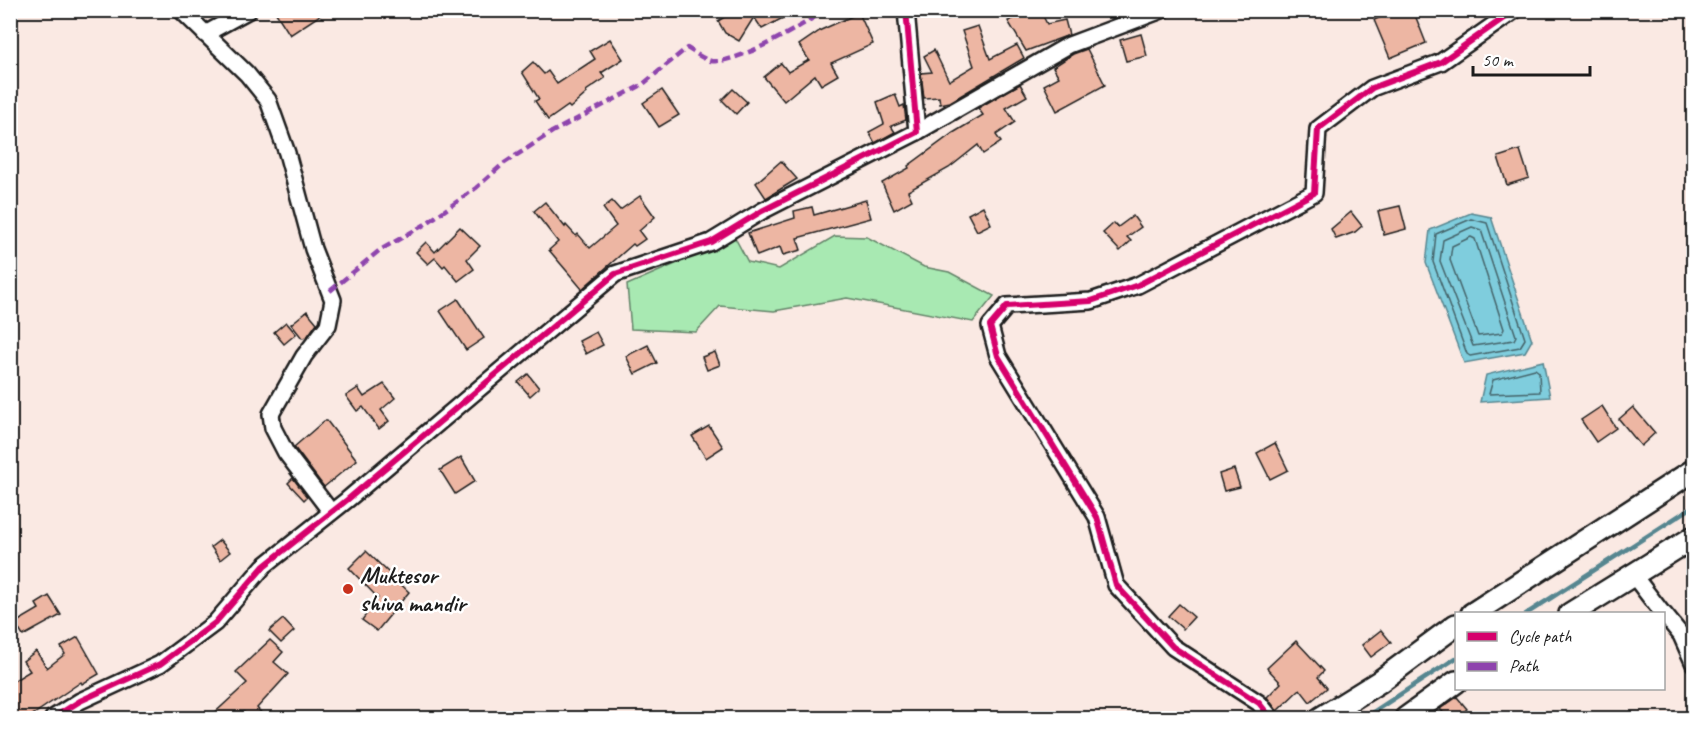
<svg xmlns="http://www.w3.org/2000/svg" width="1704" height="729" font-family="Caveat,sans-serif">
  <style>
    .green { fill: #a8e9b2; stroke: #628267; stroke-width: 1.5 }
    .water { fill: #7fcddd; stroke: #578690; stroke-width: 1.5 }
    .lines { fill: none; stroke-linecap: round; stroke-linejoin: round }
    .shore { stroke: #446369; stroke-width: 1.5 }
    .stream { stroke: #578690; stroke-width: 4.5 }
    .building { fill: #edb6a3; stroke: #1c1c1c; stroke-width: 1.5 }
    .minor-casing { stroke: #1c1c1c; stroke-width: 20 }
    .secondary-casing { stroke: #1c1c1c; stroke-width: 26 }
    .minor { stroke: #fff; stroke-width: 15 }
    .secondary { stroke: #fff; stroke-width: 21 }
    .quiet { stroke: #8e44ad; stroke-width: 4.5; stroke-dasharray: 9 4.5; stroke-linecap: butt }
    .cycleway-casing { stroke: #fff; stroke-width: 10 }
    .cycleway { stroke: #d6006c; stroke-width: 6 }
    .poi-dot { fill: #c8321e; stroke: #fff; stroke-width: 2 }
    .labels { text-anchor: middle; stroke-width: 5; stroke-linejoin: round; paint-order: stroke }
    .poi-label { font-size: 24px; font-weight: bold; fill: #1c1c1c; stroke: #fff; text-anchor: start }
  </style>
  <rect width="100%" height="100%" fill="#fae9e3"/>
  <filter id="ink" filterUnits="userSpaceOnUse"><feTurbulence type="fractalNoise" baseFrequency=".0167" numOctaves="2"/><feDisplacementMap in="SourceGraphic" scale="12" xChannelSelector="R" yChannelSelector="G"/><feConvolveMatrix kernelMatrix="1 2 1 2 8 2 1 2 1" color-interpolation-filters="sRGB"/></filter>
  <g filter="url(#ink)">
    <!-- green -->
    <path class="green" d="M733,234L748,262L779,269L835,236L867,237L924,267L949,272L994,296L973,322L847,298L774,311L720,306L696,332L631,329L627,285L687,259Z"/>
    <!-- water -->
    <g class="water">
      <path d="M1471,213L1491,217L1532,340L1525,352L1464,363L1426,263L1430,230Z"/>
      <path d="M1543,361L1550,397L1480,402L1486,375Z"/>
    </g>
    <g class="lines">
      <!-- shore -->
      <g class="shore">
        <path d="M1471,219L1487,223L1525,339L1520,347L1470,356L1467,354L1433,262L1436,234Z"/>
        <path d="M1472,227L1481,230L1516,336L1514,340L1473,346L1440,261L1443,240Z"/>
        <path d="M1471,237L1475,239L1504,329L1502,333L1478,336L1450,260L1452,246Z"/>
        <path d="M1535,369L1539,372L1540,392L1489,394L1493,380Z"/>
      </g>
      <!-- stream -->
      <g class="stream">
        <path d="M1526,614L1694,506"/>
        <path d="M1364,718L1456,658"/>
      </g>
    </g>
    <!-- building -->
    <g class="building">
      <path d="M274,10H328L290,35Z"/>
      <path d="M722,10H798L762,29L754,17L739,41L725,33L718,21L726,16Z"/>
      <path d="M1032,10H1040L1047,24L1065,20L1069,35L1026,51L1008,21Z"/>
      <path d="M1398,10H1413L1426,43L1390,58L1374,20Z"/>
      <path d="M859,13L873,44L831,63L838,75L821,85L815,75L784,101L764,77L781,63L788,72L809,60L799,45L821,30Z"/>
      <path d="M978,26L990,59L1017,45L1024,58L950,102L940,104L939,97L924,98L921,73L932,72L924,56L934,50L949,81L974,66L962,31Z"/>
      <path d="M1141,34L1147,56L1126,61L1120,40Z"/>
      <path d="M610,39L623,59L601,73L605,78L586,91L587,93L570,108L568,106L548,120L535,101L539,99L522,72L533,62L544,74L548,71L557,84L595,59L590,51Z"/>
      <path d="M1087,49L1105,85L1057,111L1044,85L1059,77L1053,67L1073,54Z"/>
      <path d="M1020,84L1027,96L1006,108L1015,122L996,135L1001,142L983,154L978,145L949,168L908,191L912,200L894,210L882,183L909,168L908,166L953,133L983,115L978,108Z"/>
      <path d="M733,89L747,102L736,114L722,100Z"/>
      <path d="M662,90L679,115L659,127L643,103Z"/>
      <path d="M895,94L900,107L904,105L906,120L891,126L895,132L875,143L869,132L884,124L877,102Z"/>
      <path d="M1520,150L1529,178L1507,185L1498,157Z"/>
      <path d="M781,161L797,179L766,198L756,183Z"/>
      <path d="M640,196L655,217L639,231L645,239L635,246L633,244L582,289L549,250L558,242L534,211L545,202L565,227L566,225L576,236L578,234L590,248L616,226L603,208L612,201L620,210Z"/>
      <path d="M866,200L871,218L797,238L801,250L783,255L780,247L757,256L748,233L795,218L794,211L812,207L814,215Z"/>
      <path d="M983,206L991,224L977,231L968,214Z"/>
      <path d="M1400,206L1406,229L1384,235L1378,211Z"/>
      <path d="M1351,212L1362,226L1355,232L1336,239L1331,229Z"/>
      <path d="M1133,216L1141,227L1127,237L1131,241L1120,251L1103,233L1114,223L1118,227Z"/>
      <path d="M460,227L480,246L467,259L474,269L458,281L445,265L443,267L435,258L428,264L416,252L426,242L435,252Z"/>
      <path d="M458,299L484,338L466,350L440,311Z"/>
      <path d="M307,311L317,323L307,337L302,338L291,324Z"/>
      <path d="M286,322L296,334L284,344L274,332Z"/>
      <path d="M596,332L603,345L586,354L579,341Z"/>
      <path d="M648,345L657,363L635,374L626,356Z"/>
      <path d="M715,352L720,365L707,370L702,357Z"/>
      <path d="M528,374L539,388L530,396L518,382Z"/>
      <path d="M384,384L395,398L381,410L389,421L379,429L363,407L357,411L346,396L358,388L364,397Z"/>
      <path d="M1602,406L1616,428L1596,442L1581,420Z"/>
      <path d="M1633,407L1655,433L1641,446L1619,419Z"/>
      <path d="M324,421H327L357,460L324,487L294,447Z"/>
      <path d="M709,426L723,447L706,458L692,436Z"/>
      <path d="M1275,443L1288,470L1270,479L1257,453Z"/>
      <path d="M461,457L475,481L455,494L440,470Z"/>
      <path d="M1234,469L1240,487L1224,491L1219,474Z"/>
      <path d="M293,478L307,497L304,500L288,483Z"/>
      <path d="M220,540L230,552L220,560L211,547Z"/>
      <path d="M366,551L409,592L377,631L362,620L378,598L349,568Z"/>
      <path d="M49,596L61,615L23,636L15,623L39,609L36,604Z"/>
      <path d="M1179,604L1194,617L1183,629L1168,616Z"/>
      <path d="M283,619L294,631L281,643L269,631Z"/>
      <path d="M1381,630L1391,642L1371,657L1362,645Z"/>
      <path d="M78,637L99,674L82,684L81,682L28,718H20L10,702V683L30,671L23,661L36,651L47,668L65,654L61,647Z"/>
      <path d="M270,640L283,652L274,662L288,674L257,708L266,718H249L244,712L237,718H209L247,683L236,672Z"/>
      <path d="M1296,641L1324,671L1318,677L1327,688L1310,702L1300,689L1277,711L1267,697L1281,683L1267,668Z"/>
      <path d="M1457,697L1467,709L1457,718H1448L1440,709Z"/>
    </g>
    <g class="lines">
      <!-- minor casing -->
      <g class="minor-casing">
        <g id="minor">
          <path d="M181,10L247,74L268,100L287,153L313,249L333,300L328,325L304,356L271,414L273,428L286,453L331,512"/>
          <path d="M205,34L249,10"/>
          <path d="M917,132L1069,45L1162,10"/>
          <path d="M1634,576L1663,614"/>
          <path d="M1664,614L1681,635L1694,664"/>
          <path d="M53,718L80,701L160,664L215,623L264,566L347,500L615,274L711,242L762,211L917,132L906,10"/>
          <path d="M1271,718L1259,703L1173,647L1116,585L1097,517L998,356L990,326L1007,306L1091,301L1138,285L1314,193L1318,129L1372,88L1441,62L1515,10"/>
        </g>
      </g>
      <!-- secondary casing -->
      <g class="secondary-casing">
        <g id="secondary">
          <path d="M1472,614L1694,470"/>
          <path d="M1570,614L1694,537"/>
          <path d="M1321,718L1379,682L1456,625"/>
          <path d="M1406,718L1456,682"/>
        </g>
      </g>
      <!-- minor -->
      <use href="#minor" class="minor"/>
      <!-- secondary -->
      <use href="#secondary" class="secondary"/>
      <!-- quiet -->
      <path class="quiet" d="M330,291L380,250L424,225L476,188L503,164L552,132L642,85L687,48C694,52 703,59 711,61C736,65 804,25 825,10"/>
      <!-- cycleway casing -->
      <g class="cycleway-casing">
        <g id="cycleway">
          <path d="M53,718L80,701L160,664L215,623L264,566L347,500L615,274L711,242L762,211L917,132L906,10"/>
          <path d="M1271,718L1259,703L1173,647L1116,585L1097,517L998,356L990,326L1007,306L1091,301L1138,285L1314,193L1318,129L1372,88L1441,62L1515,10"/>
        </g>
      </g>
      <!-- cycleway -->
      <use href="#cycleway" class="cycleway"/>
    </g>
  </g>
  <!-- markers -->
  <circle class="poi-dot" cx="348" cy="589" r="6"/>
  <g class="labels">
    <!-- poi labels -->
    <g class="poi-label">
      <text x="360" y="583">Muktesor<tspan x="360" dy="28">shiva mandir</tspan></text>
    </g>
  </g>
  <!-- margin -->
  <rect width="1704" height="729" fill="none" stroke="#fff" stroke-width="36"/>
  <rect x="18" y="18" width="1668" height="693" fill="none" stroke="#1c1c1c" stroke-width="2" filter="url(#ink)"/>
  <!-- legend -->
  <rect x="1455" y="612" width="210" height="78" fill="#ffffff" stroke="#a4a4a4" stroke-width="1.5"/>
  <rect x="1467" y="632" width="30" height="9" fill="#d6006c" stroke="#a4a4a4" stroke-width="1.5"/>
  <text x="1509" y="642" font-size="18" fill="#1c1c1c">Cycle path</text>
  <rect x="1467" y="662" width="30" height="9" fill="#8e44ad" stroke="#a4a4a4" stroke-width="1.5"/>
  <text x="1509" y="672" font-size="18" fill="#1c1c1c">Path</text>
  <!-- scale -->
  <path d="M1473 66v9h117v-9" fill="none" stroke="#1c1c1c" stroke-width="3"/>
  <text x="1482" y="66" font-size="18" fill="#1c1c1c" stroke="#ffffff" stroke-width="4.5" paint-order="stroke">50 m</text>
</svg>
